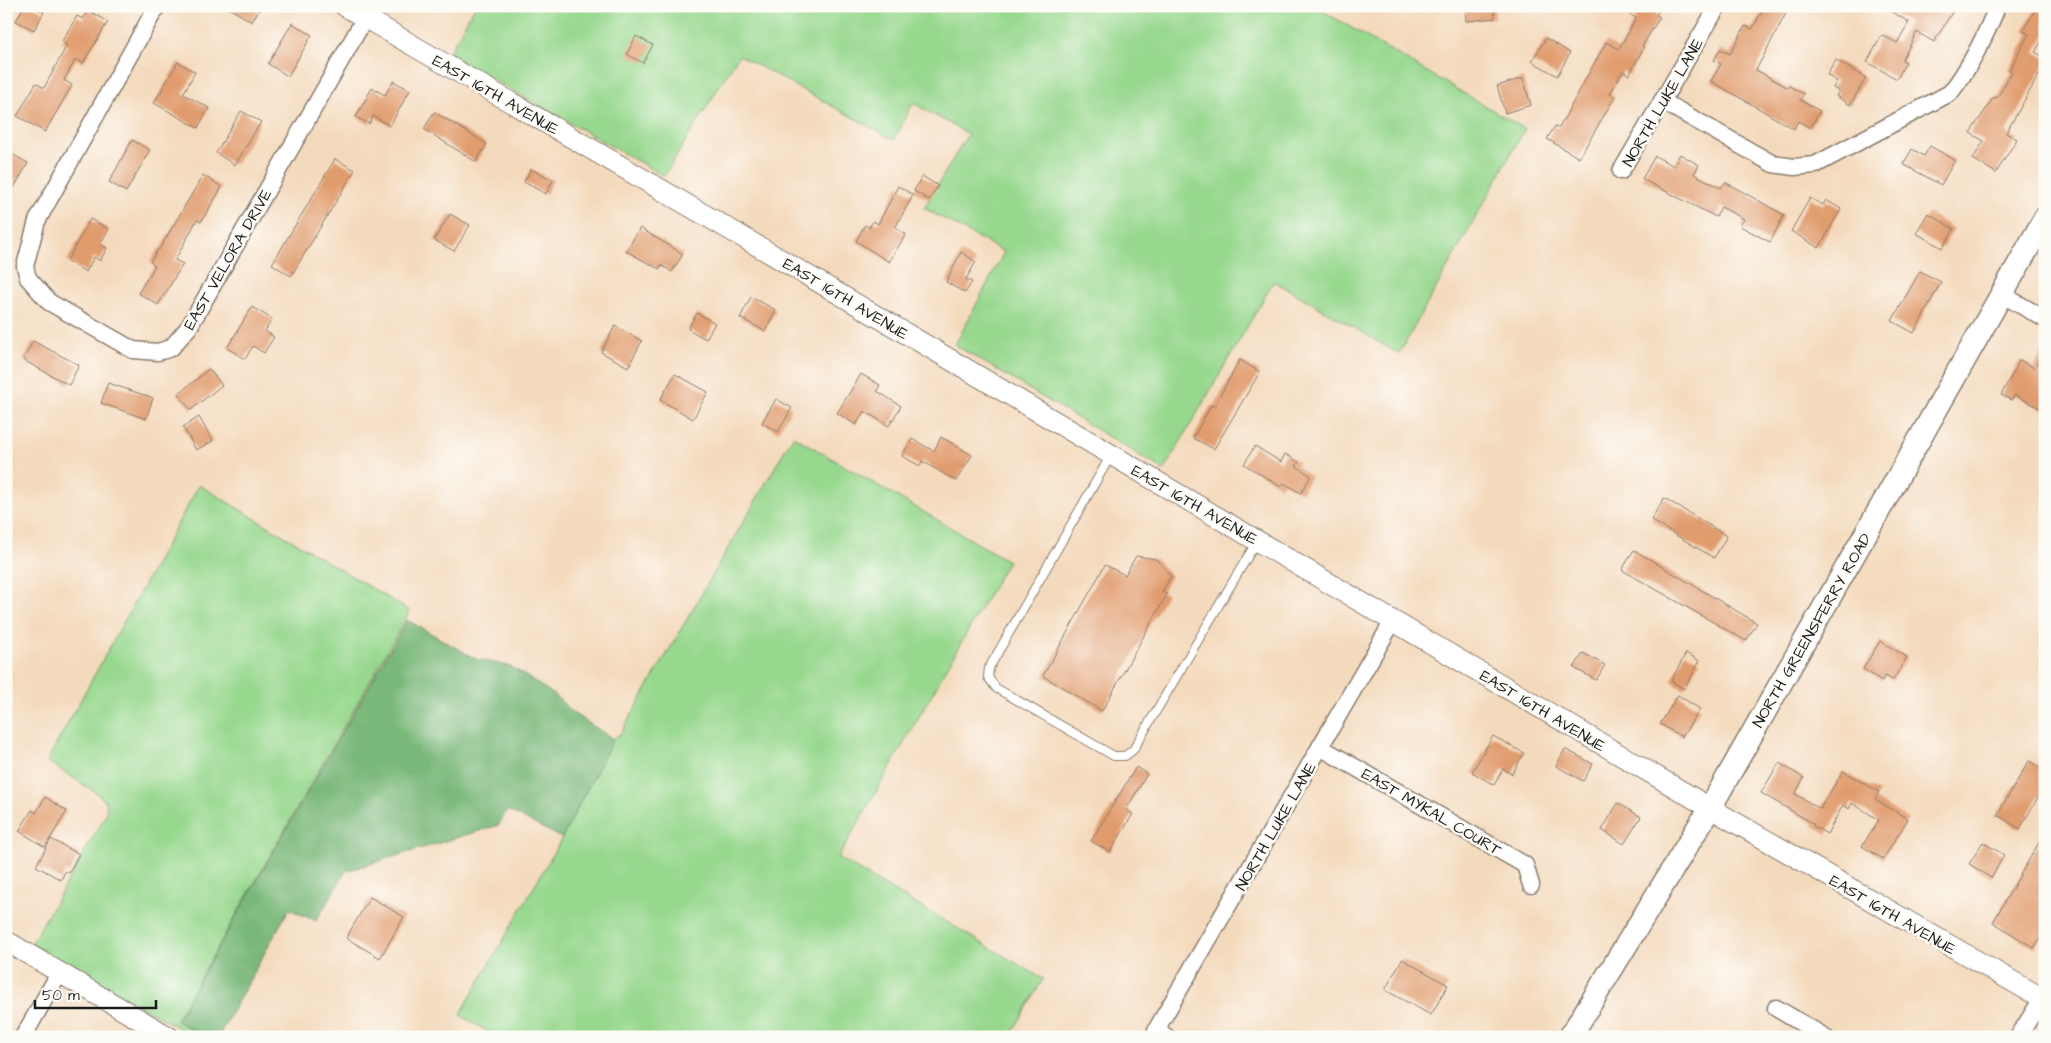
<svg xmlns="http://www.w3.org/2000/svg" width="2051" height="1043" font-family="'Architects Daughter',sans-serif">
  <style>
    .green { fill: #97d88e; stroke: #5a7a55 }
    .forest { fill: #79b879; stroke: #4a6a4a }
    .building { fill: #e19c6e }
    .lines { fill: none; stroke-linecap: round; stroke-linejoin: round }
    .service-casing { stroke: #887b6c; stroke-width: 10 }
    .minor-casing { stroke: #887b6c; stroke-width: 19 }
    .tertiary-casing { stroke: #887b6c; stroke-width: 22 }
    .secondary-casing { stroke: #887b6c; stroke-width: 25 }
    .service { stroke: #fff; stroke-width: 8 }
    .minor { stroke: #fff; stroke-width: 16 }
    .tertiary { stroke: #fff; stroke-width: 20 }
    .secondary { stroke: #fff; stroke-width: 22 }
    .labels { text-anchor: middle; stroke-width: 5; stroke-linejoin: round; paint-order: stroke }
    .street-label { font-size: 16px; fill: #1c1c1c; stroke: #fdfcf7 }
  </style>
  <rect width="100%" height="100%" fill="#fdfcf7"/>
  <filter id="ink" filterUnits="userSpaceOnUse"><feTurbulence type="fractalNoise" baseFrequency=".02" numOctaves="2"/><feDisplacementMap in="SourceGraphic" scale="10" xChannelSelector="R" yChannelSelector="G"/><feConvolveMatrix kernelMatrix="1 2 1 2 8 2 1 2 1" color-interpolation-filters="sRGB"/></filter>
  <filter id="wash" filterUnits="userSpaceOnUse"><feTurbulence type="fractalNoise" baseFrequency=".0096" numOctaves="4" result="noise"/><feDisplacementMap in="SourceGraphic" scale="20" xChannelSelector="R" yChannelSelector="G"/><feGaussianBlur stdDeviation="1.12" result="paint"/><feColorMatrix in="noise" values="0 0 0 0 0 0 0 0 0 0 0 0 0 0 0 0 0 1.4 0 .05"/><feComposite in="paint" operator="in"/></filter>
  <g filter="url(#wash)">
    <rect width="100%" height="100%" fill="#f4dabd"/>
    <!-- green -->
    <g class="green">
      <path d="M475,6H1314L1525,129L1399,354L1274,281L1164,470L955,345L1004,252L924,208L968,134L913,103L894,140L739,55L664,176L448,54Z"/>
      <path d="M793,436L1008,561L838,858L1043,979L1010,1037H497L460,1015L562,838L613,739L621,733Z"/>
      <path d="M199,485L410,611L176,1020L208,1037H195L31,944L106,815L107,803L98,794L47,761Z"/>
    </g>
    <!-- forest -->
    <path class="forest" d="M407,620L476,659L512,667L556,696L573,713L613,739L562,838L507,810L499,825L346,871L316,921L289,909L218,1037H208L176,1021Z"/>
    <g id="blocks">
      <!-- building -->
      <g class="building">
        <path d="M24,6H32L44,12L34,30L16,21Z"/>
        <path d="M226,6H261L252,22Z"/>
        <path d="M1465,6H1494L1495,18L1466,21Z"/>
        <path d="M1617,6H1661L1656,15L1660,17L1642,46L1644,47L1629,75L1623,71L1610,94L1615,97L1579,158L1547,139L1555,126L1559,128L1606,42L1619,49L1636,18Z"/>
        <path d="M1765,6H1790L1756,70L1788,88L1789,86L1804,94L1800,100L1820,111L1810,128L1798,121L1794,129L1711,81L1721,64L1714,60L1720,49L1730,54L1745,26L1752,29Z"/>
        <path d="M1882,6H1944L1953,11L1934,42L1917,32L1902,60L1906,62L1897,79L1867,62L1882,35L1897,43L1909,22Z"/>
        <path d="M2037,6H2045V35L2035,52L2045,58V64L2006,133L2017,139L1996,173L1973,159L1984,141L1970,133L1994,97L1997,98L2012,72L2009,70L2029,34L2023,31Z"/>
        <path d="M88,10L108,22L83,63L76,59L64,80L72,85L45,132L17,116L36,83L44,88L67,45L62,41L77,16L83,19Z"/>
        <path d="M292,23L312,35L288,76L268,64Z"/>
        <path d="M636,36L653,45L643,63L627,54Z"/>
        <path d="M1546,38L1570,53L1557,76L1532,61Z"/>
        <path d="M1836,60L1866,78L1850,105L1836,96L1839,91L1833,88L1837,81L1827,75Z"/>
        <path d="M178,62L195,72L183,94L209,108L198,128L154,103Z"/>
        <path d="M1523,78L1531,105L1505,113L1497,86Z"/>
        <path d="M393,81L410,90L390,126L373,116L369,124L356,117L372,88L385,95Z"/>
        <path d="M241,111L261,122L235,165L216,153Z"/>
        <path d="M434,112L487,144L476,162L424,129Z"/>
        <path d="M132,140L150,150L126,192L109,182Z"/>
        <path d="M1930,146L1955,160L1941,185L1903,164L1912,149L1924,156Z"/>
        <path d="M6,151L28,163L6,202Z"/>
        <path d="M1680,154L1699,165L1694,174L1721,188L1725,182L1784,215L1770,242L1740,226L1744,219L1721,207L1716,217L1642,179L1655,156L1674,166Z"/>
        <path d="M335,159L355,170L291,276L272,264Z"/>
        <path d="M531,169L553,180L546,194L524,182Z"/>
        <path d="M203,175L222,187L201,222L197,220L175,260L183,264L158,305L138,293L155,266L150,262L158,249L159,250Z"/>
        <path d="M922,176L938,186L929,200L914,191Z"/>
        <path d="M898,186L913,195L895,228L906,234L889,262L856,241L865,225L869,228L873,221L878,224Z"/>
        <path d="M1810,198L1823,205L1826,200L1841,209L1819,248L1791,231Z"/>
        <path d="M1928,213L1954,229L1942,248L1916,233Z"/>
        <path d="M450,214L470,225L454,251L434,240Z"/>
        <path d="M90,219L109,229L100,244L107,248L100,261L94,257L86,272L67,261Z"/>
        <path d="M640,228L683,254L672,272L661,265L659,269L626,251Z"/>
        <path d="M961,252L976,262L966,279L972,282L965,293L946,282Z"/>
        <path d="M1920,271L1941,282L1914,333L1892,321Z"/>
        <path d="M751,297L776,310L765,331L740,318Z"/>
        <path d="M252,307L272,319L265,331L274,337L264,353L253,346L245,359L227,348Z"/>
        <path d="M697,313L715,323L706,339L688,329Z"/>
        <path d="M615,326L642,341L628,367L601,352Z"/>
        <path d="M33,341L79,365L69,385L23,360Z"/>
        <path d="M2045,349V411L2015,395L2011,400L2001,395L2020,360L2034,368Z"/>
        <path d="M1240,360L1260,372L1214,449L1193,438L1211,405L1214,406Z"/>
        <path d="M209,369L222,385L191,410L178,394Z"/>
        <path d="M675,374L708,392L693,419L660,400Z"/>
        <path d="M861,374L880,385L877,391L901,406L889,426L864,411L856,425L837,413Z"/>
        <path d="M108,383L153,398L146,419L101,403Z"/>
        <path d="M776,399L792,408L778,432L762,423Z"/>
        <path d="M199,417L213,441L196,450L183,427Z"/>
        <path d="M941,437L972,455L956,481L922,461L920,466L902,456L912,439L934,451Z"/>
        <path d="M1255,446L1281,462L1285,454L1299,462L1296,466L1311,476L1301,493L1284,483L1281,487L1244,464Z"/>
        <path d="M1664,498L1727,536L1714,558L1651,520Z"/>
        <path d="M1634,550L1757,623L1746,641L1622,570Z"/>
        <path d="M1136,556L1156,559L1171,576L1162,592L1167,594L1102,711L1043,676L1105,565L1125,575Z"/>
        <path d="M1880,641L1907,657L1893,680L1885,676L1882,681L1863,669Z"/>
        <path d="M1583,653L1605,665L1596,680L1574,668Z"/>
        <path d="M1686,653L1700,661L1684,689L1671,681Z"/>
        <path d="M1678,695L1700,709L1682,737L1660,724Z"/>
        <path d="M1493,736L1524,753L1512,774L1503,769L1494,785L1472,772Z"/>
        <path d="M1565,749L1593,764L1583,781L1556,766Z"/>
        <path d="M2029,761L2045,770V785L2020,829L1997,815Z"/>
        <path d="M1779,763L1804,778L1795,794L1820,809L1843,771L1879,792L1875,799L1908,819L1883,859L1862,846L1879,820L1852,803L1849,809L1843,805L1827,834L1813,826L1814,824L1761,793Z"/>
        <path d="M1136,767L1147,774L1126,810L1133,814L1110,852L1091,841Z"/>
        <path d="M45,797L67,811L45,847L19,831L32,810L36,813Z"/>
        <path d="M1618,803L1641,817L1624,844L1602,830Z"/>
        <path d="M2045,832V931L2034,948L1993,922Z"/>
        <path d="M51,839L79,854L69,873L65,871L61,880L36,866Z"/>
        <path d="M1983,842L2004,855L1991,878L1969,864Z"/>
        <path d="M370,897L404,917L380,958L346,938Z"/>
        <path d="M1402,959L1448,985L1431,1015L1385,990Z"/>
      </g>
    </g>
  </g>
  <g filter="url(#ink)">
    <use href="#blocks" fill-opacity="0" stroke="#887b6c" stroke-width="1"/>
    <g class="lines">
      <!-- service casing -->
      <g class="service-casing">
        <path id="service" d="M1111,455L989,668L988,677L996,688L1114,756H1125L1133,750L1257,541"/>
      </g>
      <!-- minor casing -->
      <g class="minor-casing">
        <g id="minor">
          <path d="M157,6L37,221L25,266L28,278L49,302L133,350L158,352L171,348L189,327L365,18"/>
          <path d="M1662,101L1773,164L1794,167L1815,165L1950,93C1969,69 1983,41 1995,12L1993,6"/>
          <path d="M1621,171L1718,6"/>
          <path d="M2001,294L2045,319"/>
          <path d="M1320,747L1525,865L1531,885"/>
          <path d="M1776,1008L1825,1037"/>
          <path d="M23,1037L60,972"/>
          <path d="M1167,1037L1156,1030L1393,621"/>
          <path d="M2018,1037L2045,994"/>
        </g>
      </g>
      <!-- tertiary casing -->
      <g class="tertiary-casing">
        <g id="tertiary">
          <path d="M345,6L734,232L1710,808L2045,1000"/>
          <path d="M6,941L169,1037"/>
        </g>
      </g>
      <!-- secondary casing -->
      <g class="secondary-casing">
        <path id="secondary" d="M1570,1037L1710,808L2045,218"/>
      </g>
      <!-- service -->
      <use href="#service" class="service"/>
      <!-- minor -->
      <use href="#minor" class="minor"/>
      <!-- tertiary -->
      <use href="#tertiary" class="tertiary"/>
      <!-- secondary -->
      <use href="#secondary" class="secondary"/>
    </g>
  </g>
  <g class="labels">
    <!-- street labels -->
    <g class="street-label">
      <text transform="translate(496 94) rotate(30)" y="6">EAST 16TH AVENUE</text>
      <text transform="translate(1662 102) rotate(-60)" y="6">NORTH LUKE LANE</text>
      <text transform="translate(227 259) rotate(-60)" y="6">EAST VELORA DRIVE</text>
      <text transform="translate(846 298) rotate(31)" y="6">EAST 16TH AVENUE</text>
      <text transform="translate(1195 504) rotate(30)" y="6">EAST 16TH AVENUE</text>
      <text transform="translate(1811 630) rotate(-60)" y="6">NORTH GREENSFERRY ROAD</text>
      <text transform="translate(1543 710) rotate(31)" y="6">EAST 16TH AVENUE</text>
      <text transform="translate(1432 811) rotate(30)" y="6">EAST MYKAL COURT</text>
      <text transform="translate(1275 826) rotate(-60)" y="6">NORTH LUKE LANE</text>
      <text transform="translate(1893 914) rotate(30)" y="6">EAST 16TH AVENUE</text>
    </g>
  </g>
  <!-- margin -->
  <rect width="2051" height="1043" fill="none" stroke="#fdfcf7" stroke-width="25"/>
  <!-- scale -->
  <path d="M35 1000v8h121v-8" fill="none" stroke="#1c1c1c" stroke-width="2.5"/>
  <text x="42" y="1000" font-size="15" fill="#1c1c1c" stroke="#fdfcf7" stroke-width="4" paint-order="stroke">50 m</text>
</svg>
